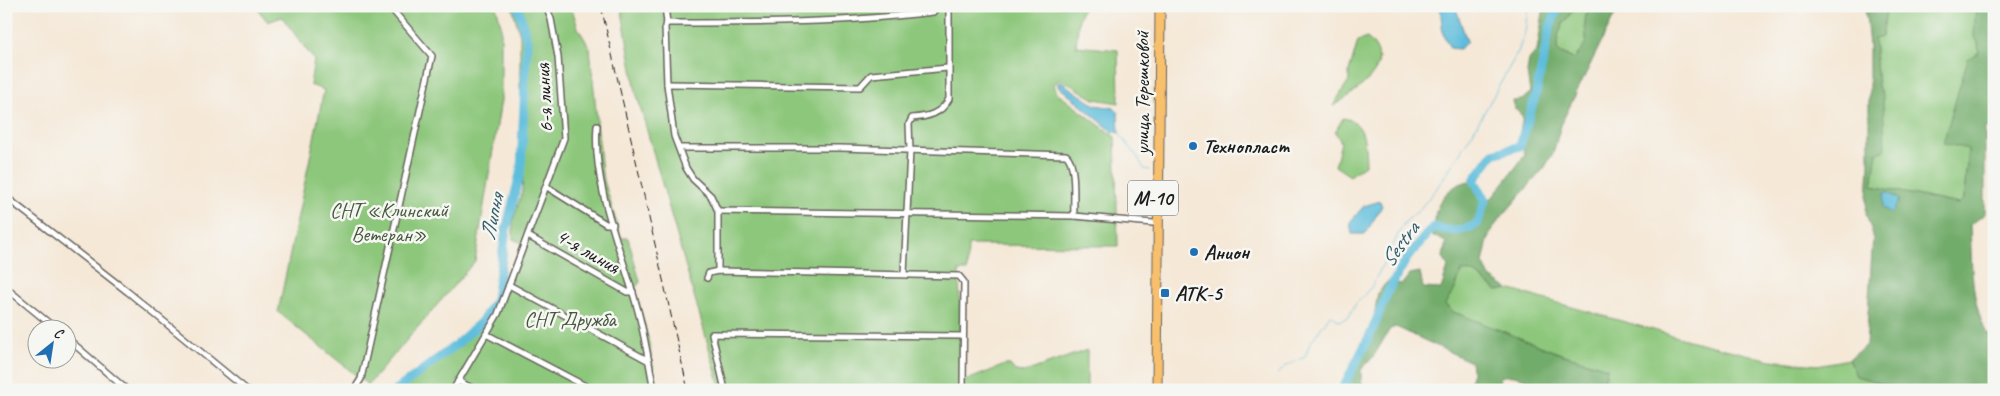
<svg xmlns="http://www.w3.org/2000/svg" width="2000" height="396" font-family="Caveat,sans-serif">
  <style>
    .green { fill: #8dc77b; stroke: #54724c }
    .forest { fill: #72ac6b; stroke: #476444 }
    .water { fill: #5dbddc; stroke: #3c6c7c }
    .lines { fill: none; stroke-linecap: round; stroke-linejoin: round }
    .stream { stroke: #5dbddc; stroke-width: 1 }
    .river { stroke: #5dbddc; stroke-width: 9 }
    .street-casing { stroke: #68635d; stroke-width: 8 }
    .highway-casing { stroke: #68635d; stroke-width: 11 }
    .street { stroke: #fff; stroke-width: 5 }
    .highway { stroke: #f8bf6c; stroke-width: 9 }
    .rail { stroke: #1c1c1c; stroke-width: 1; stroke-dasharray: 8 4; stroke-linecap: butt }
    .poi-dot { fill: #1f6fb2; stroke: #f6f6f2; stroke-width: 2 }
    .labels { text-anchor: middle; stroke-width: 5; stroke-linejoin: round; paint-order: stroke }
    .shield { fill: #f6f6f2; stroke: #5d5d5c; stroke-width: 1 }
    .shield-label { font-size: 20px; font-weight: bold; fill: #1c1c1c }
    .street-label { font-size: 21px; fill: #1c1c1c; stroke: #f6f6f2 }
    .poi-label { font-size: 21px; font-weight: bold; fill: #1c1c1c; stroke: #f6f6f2; text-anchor: start }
    .park-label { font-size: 21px; fill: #44583d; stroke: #f6f6f2 }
    .water-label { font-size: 22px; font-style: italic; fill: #365c69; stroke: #f6f6f2 }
  </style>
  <rect width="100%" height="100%" fill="#f6f6f2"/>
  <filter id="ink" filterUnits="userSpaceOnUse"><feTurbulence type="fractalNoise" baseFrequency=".02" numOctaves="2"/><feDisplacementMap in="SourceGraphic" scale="10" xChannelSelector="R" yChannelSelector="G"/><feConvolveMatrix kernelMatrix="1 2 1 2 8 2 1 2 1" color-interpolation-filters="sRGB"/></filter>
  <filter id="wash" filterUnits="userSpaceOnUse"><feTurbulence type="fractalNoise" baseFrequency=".0096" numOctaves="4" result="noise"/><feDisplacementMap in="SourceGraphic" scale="20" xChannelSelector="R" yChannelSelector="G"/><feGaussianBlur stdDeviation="1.12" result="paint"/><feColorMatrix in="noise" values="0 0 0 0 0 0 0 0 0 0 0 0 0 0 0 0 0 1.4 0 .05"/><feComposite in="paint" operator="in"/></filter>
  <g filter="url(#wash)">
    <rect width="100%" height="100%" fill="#f5e8d7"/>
    <!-- green -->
    <g class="green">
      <path d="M255,6H496L501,25V100L475,261L368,385L278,312L324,90L310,85L314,60L282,17L268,22Z"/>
      <path d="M512,6H571L578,28L590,48L602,174L621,238H628L640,282L635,288L648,338L657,390H402L481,328C500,322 515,262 522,243L513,239V221L522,192L526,139L520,87V35Z"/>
      <path d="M621,6H1084L1079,17L1076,46L1118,50L1119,103L1094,99L1068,83L1059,80L1054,85L1057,93L1115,137L1118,246L968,245L967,271H959L962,382L1005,365H1010L1015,371L1025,372L1087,350V390H721L636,92Z"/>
      <path d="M1576,6H1590C1576,32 1599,38 1573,59L1557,50L1558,36L1562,25Z"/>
      <path d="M1896,6H1976L1978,10L1974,36L1978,42L1979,52L1943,143L1968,148L1964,199L1959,204L1872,186L1883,98L1878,86L1874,39L1882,37L1886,10Z"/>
      <path d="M1367,38C1400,65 1355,92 1333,106L1349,80V72L1358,41Z"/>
      <path d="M1343,118C1366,121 1365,145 1366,164L1350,176L1335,166L1341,142L1335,132Z"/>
      <path d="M1462,270L1476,274L1497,291L1508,289L1696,342L1771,360L1817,365L1849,359L1856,376L1905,390H1604L1603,388L1607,368L1558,353L1451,311L1445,304L1455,289Z"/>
    </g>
    <!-- forest -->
    <g class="forest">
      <path d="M1544,6H1576L1562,25L1558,36L1557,50L1560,53L1573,59C1599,37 1576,33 1590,6H1619L1562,122L1553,153L1545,167L1498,221L1489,235L1483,263L1490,277L1508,289L1497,291L1476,274L1462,270L1455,289L1445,304L1451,311L1558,353L1607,368L1603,387L1604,390C1588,390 1569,393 1553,390C1536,386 1518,371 1500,377L1501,381L1495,390H1461C1473,384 1473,374 1471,362L1396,327L1390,329L1373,357L1361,370V382L1369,390H1342L1372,331L1378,292L1387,282L1402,284L1410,274L1420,272L1423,288L1441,289L1448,267L1443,257L1446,242L1433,236C1433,207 1443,185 1474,180L1485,200L1492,198L1525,155L1519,137L1523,117L1515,109L1513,101L1522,100L1530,93L1527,72L1529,59L1537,51Z"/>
      <path d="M1865,6H1896L1886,10L1882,37L1874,39L1878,86L1883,98L1885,150L1877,153L1872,186L1958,204L1964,199L1968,149L1943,143L1968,59L1979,52L1978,42L1974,36L1976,6H1987L1994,19V127L1985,128V214L1970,225C1972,262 1970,300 1987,334L1994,335V390H1905L1856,376L1849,359L1866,345L1873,236L1866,213L1869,167V46Z"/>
    </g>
    <!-- water -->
    <g class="water">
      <path d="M1440,6H1455L1467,41L1460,49L1450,48L1443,34Z"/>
      <path d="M1061,82L1095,105L1114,108L1118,112L1119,133L1113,132L1058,86V83Z"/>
      <path d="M1887,192L1899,200L1892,213L1883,208L1884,194Z"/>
      <path d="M1380,201L1382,206L1365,234H1352L1350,222L1364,206Z"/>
    </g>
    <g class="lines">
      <!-- stream -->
      <g class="stream">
        <path d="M1119,133L1137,156L1144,169L1149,170"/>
        <path d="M1278,374L1284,367L1305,357L1310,343L1331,314L1339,321L1349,317L1355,305L1372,286L1404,223L1419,210L1437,188L1472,134L1518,52L1525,32L1528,6"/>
      </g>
      <!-- river -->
      <g class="river">
        <path d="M396,390L456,345L482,321L496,300L506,230L521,170L527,41L518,6"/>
        <path d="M1342,390L1372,331L1388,291L1407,258L1433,227C1452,232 1462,233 1478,223L1485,200L1474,180L1493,154L1520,146L1536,94L1550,27L1559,6"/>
      </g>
    </g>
  </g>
  <g filter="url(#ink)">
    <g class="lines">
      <!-- street casing -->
      <g class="street-casing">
        <g id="street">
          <path d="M665,6L667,23"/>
          <path d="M667,84L860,87L871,75L948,68"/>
          <path d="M597,126C592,186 623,254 638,311C645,337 649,364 654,390"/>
          <path d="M679,148H841L1066,155C1077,163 1073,202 1074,216"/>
          <path d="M547,187L606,224H613"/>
          <path d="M6,197L128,292L247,390"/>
          <path d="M718,211L1074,216L1153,223"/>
          <path d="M528,236L627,292H633"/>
          <path d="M718,271V211L711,196L693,179L686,168L674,136L667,84L665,26L667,23C756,23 845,23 933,12L937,6"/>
          <path d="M904,274L910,151L909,124L912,118C927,117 941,114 949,99V6"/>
          <path d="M707,278L709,273L718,271L959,276L964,282L963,390"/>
          <path d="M509,285L649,361"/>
          <path d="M6,288L55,328"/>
          <path d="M486,334L593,390"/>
          <path d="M68,339L127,390"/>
          <path d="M458,381L476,390"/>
          <path d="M354,390L361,379L432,56L389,6"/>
          <path d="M453,390L498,314L564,138L558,57L551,19L546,6"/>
          <path d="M725,390L712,334L963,336"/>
        </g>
      </g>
      <!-- highway casing -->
      <g class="highway-casing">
        <path id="highway" d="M1157,390L1160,6"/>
      </g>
      <!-- street -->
      <use href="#street" class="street"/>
      <!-- highway -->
      <use href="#highway" class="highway"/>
      <!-- rail -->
      <path class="rail" d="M601,6L688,390"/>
    </g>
  </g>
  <!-- markers -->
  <g class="poi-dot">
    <circle cx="1193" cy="146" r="5"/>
    <circle cx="1194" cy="252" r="5"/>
    <rect x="1160" y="288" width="10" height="10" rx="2.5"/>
  </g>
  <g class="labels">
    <!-- shield labels -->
    <rect class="shield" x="1128" y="180.5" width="50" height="35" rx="4"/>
    <g class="shield-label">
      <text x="1153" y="205">М-10</text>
    </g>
    <!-- street labels -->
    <g class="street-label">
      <text transform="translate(1142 93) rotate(-90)" y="7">улица Терешковой</text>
      <text transform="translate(544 98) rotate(-93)" y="7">6-я линия</text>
      <text transform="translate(588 251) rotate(30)" y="7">4-я линия</text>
    </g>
    <!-- poi labels -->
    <g class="poi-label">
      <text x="1203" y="153">Технопласт</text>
      <text x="1204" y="259">Анион</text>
      <text x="1175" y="300">АТК-5</text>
    </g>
    <!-- park labels -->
    <g class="park-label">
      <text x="389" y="217">СНТ «Клинский<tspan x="389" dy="24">Ветеран»</tspan></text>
      <text x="570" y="326">СНТ Дружба</text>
    </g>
    <!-- water labels -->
    <g class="water-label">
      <text transform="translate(491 217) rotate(-78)" y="8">Липня</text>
      <text transform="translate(1399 244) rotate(-54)" y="8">Sestra</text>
    </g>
  </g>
  <!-- margin -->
  <rect width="2000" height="396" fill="none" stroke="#f6f6f2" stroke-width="25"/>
  <!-- north arrow -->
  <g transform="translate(52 344) rotate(30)"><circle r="24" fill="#f6f6f2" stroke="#9f9f9c"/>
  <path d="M0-4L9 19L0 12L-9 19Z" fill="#1f6fb2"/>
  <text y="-8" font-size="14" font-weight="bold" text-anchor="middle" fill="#1c1c1c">С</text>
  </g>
</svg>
